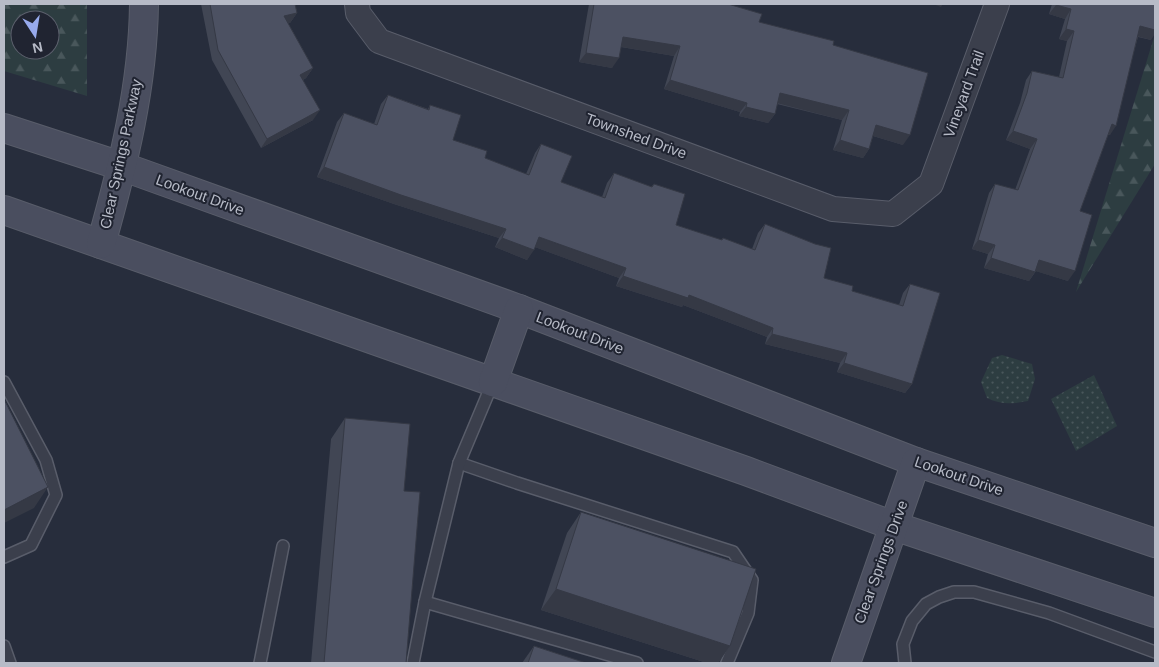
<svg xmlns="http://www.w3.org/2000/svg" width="1159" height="667" font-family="Arial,sans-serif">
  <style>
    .forest { fill: url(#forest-firs); fill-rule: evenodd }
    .park { fill: url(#park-dots) }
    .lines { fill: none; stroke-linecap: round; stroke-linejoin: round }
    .lane-casing { stroke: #595d6a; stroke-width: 14 }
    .street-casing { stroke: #595d6a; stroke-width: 26 }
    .secondary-casing { stroke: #595d6a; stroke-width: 30 }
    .lane { stroke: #3b3f4c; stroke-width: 11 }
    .street { stroke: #3b3f4c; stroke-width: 24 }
    .secondary { stroke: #4a4e5f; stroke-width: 28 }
    .wall { fill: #414654 }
    .shaded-wall { fill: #353945 }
    .building { fill: #4c5162; stroke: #353945 }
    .labels { text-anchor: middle; stroke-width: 4; stroke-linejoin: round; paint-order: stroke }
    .street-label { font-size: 15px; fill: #b7bbc7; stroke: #202431 }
  </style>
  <defs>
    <pattern id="forest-firs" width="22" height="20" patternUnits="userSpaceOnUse" patternTransform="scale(1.25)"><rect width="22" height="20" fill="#2d3d41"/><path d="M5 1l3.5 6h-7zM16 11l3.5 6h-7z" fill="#49575b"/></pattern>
    <pattern id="park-dots" width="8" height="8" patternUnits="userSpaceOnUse" patternTransform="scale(1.25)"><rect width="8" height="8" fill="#2d3d41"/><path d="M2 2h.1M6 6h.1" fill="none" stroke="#49575b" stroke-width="1.8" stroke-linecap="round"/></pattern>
  </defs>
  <rect width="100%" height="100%" fill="#272d3c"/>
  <!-- forest -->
  <g class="forest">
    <path d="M4,4H87V96L4,71ZM20,20H50V50H20Z"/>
    <path d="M1155,34V164L1076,292Z"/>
  </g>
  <!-- park -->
  <g class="park">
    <path d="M1002,355L1032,364L1035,379L1028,401C1013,404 1001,405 987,398L981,382L992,358Z"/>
    <path d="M1094,375L1117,426L1076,451L1051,399Z"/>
  </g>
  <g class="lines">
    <!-- lane casing -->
    <g class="lane-casing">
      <g id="lane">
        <path d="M4,382L46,460L56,495L31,545L4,557"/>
        <path d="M459,463L517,483L733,552L752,580L748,613L727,663"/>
        <path d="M425,602L637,663"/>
        <path d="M4,646L10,663"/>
        <path d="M260,663L283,546"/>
        <path d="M413,663L425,602L459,463L493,382"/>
        <path d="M905,663L903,644L912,621L926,604L939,597L954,592H974L1049,613L1155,652"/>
      </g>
    </g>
    <!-- street casing -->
    <g class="street-casing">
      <path id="street" d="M357,4L358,13L379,41L833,209L893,214L931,184L997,4"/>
    </g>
    <!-- secondary casing -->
    <g class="secondary-casing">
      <g id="secondary">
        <path d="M4,128L121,166L519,309L916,462L1155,543"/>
        <path d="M4,210L746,471L894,526L1155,613"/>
        <path d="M101,244C123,166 143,86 144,4"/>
        <path d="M493,382L519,309"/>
        <path d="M846,663L916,462"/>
      </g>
    </g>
    <!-- lane -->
    <use href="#lane" class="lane"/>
    <!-- street -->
    <use href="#street" class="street"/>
    <!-- secondary -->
    <use href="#secondary" class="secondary"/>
  </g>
  <!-- wall -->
  <g class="wall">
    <path d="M201,4H295L297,13L290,23H288L313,68L306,78L303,80L313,120L261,148L212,60Z"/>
    <path d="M589,4H728L759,22L833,45L903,145L873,136L869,149L863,158L833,150L842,120L777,104L775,114L768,123L739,116L740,112L664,89L674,56L621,47L612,68L579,62Z"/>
    <path d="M1052,4H1155L1151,40L1138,37L1110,135H1108L1080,211L1068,281L1036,271L1029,281L984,268L988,254L972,249L989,193L995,184L1015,190L1030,149L1006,140L1020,103L1026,80L1032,71L1059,77L1067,41L1059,39L1065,19L1049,14Z"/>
    <path d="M388,95L428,109L430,105L453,140L485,158L526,174L535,153L541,144L561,182L602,197L607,183L614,173L651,187L654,184L676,225L721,240L723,238L752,249L758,233L765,224L824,278L852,291L899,305L903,293L910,284L912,384L905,393L837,372L840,363L765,344L767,337L683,305L682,307L616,286L619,278L535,247L527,260L495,247L499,238L394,204L317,177L337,122L344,113L374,124L381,104Z"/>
    <path d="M345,418L404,491L406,663H311L331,439Z"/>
    <path d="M581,512L730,646L718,663H707L541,610L567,533Z"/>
    <path d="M534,646L586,663H522Z"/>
  </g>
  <!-- shaded-wall -->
  <g class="shaded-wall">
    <path d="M933,4H943L941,7Z"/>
    <path d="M1056,5L1071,9L1065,19L1049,14Z"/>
    <path d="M297,13L290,23L277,25L284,16Z"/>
    <path d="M1140,26L1155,30V34L1151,40L1133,35Z"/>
    <path d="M1066,29L1074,31L1067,41L1059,39Z"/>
    <path d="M623,37L680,46L674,56L616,46Z"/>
    <path d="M586,53L619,58L612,68L579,62Z"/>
    <path d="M313,68L306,78L294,85L300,75Z"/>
    <path d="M670,80L747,103L740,112L664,89Z"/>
    <path d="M780,93L849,110L842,120L773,102Z"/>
    <path d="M746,107L775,114L768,123L739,116Z"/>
    <path d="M320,110L313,120L261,148L267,139Z"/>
    <path d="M1112,124L1116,126L1110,135L1105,134Z"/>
    <path d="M876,125L910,135L903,145L870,135Z"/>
    <path d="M1013,131L1037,139L1030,149L1006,140Z"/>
    <path d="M840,140L869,149L863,158L833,150Z"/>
    <path d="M324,167L506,229L499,238L394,204L317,177Z"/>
    <path d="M539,237L626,268L619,278L532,246Z"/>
    <path d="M502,238L534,250L527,260L495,247Z"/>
    <path d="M978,240L995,245L988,254L972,249Z"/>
    <path d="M991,258L1035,272L1029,281L984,268Z"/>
    <path d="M1039,260L1075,271L1068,281L1032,270Z"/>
    <path d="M623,276L689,295L773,328L767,337L683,305L682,307L616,286Z"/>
    <path d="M772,334L847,353L840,363L765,344Z"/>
    <path d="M844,363L912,384L905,393L837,372Z"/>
    <path d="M48,487L34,508L4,523V510Z"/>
    <path d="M556,589L730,646L718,663H707L541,610Z"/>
  </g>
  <!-- building -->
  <g class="building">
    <path d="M210,4H295L297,13L284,16L313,68L300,75L320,110L267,139L218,50Z"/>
    <path d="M594,4H728L762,14L759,22L834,41L833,45L928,73L910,135L876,125L869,149L840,140L849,110L780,93L775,114L746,107L747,103L670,80L680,46L623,37L619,58L586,53Z"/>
    <path d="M1056,4H1155V30L1140,26L1116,126L1112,124L1080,211L1092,215L1075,271L1039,260L1035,272L991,258L995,245L978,240L995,184L1018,190L1037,139L1013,131L1027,93L1032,71L1063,78L1074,31L1066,29L1071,9L1056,5Z"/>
    <path d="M388,95L429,110L430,105L461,115L453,140L487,151L485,158L529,175L541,144L572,156L561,182L605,198L614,173L652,187L654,184L685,194L676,225L722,240L723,238L755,250L765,224L815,244L831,248L824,278L853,286L852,291L903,306L910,284L940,293L912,384L844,363L847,353L772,334L773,328L689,295L688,298L623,276L626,268L539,237L534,250L502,238L506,229L401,195L324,167L344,113L377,125Z"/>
    <path d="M4,399L48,487L4,510Z"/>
    <path d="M345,418L410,424L404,491L420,492L406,663H324Z"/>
    <path d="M581,512L756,569L730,646L556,589Z"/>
    <path d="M534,646L586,663H528Z"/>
  </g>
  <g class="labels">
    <!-- street labels -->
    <g class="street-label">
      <text transform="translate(964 94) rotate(-70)" y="5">Vineyard Trail</text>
      <text transform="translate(636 136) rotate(20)" y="5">Townshed Drive</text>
      <text transform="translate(121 154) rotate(-78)" y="5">Clear Springs Parkway</text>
      <text transform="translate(200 195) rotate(20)" y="5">Lookout Drive</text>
      <text transform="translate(580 333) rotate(21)" y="5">Lookout Drive</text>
      <text transform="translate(959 476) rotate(19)" y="5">Lookout Drive</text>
      <text transform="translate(881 562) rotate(-70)" y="5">Clear Springs Drive</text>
    </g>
  </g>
  <!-- border -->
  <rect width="1159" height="667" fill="none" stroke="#b7bbc7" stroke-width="10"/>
  <!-- north arrow -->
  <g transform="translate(35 35) rotate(168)"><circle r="24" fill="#202431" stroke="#5c606d"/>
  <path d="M0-4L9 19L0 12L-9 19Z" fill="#97aaec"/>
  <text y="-8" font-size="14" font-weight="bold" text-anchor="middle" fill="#b7bbc7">N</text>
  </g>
</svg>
